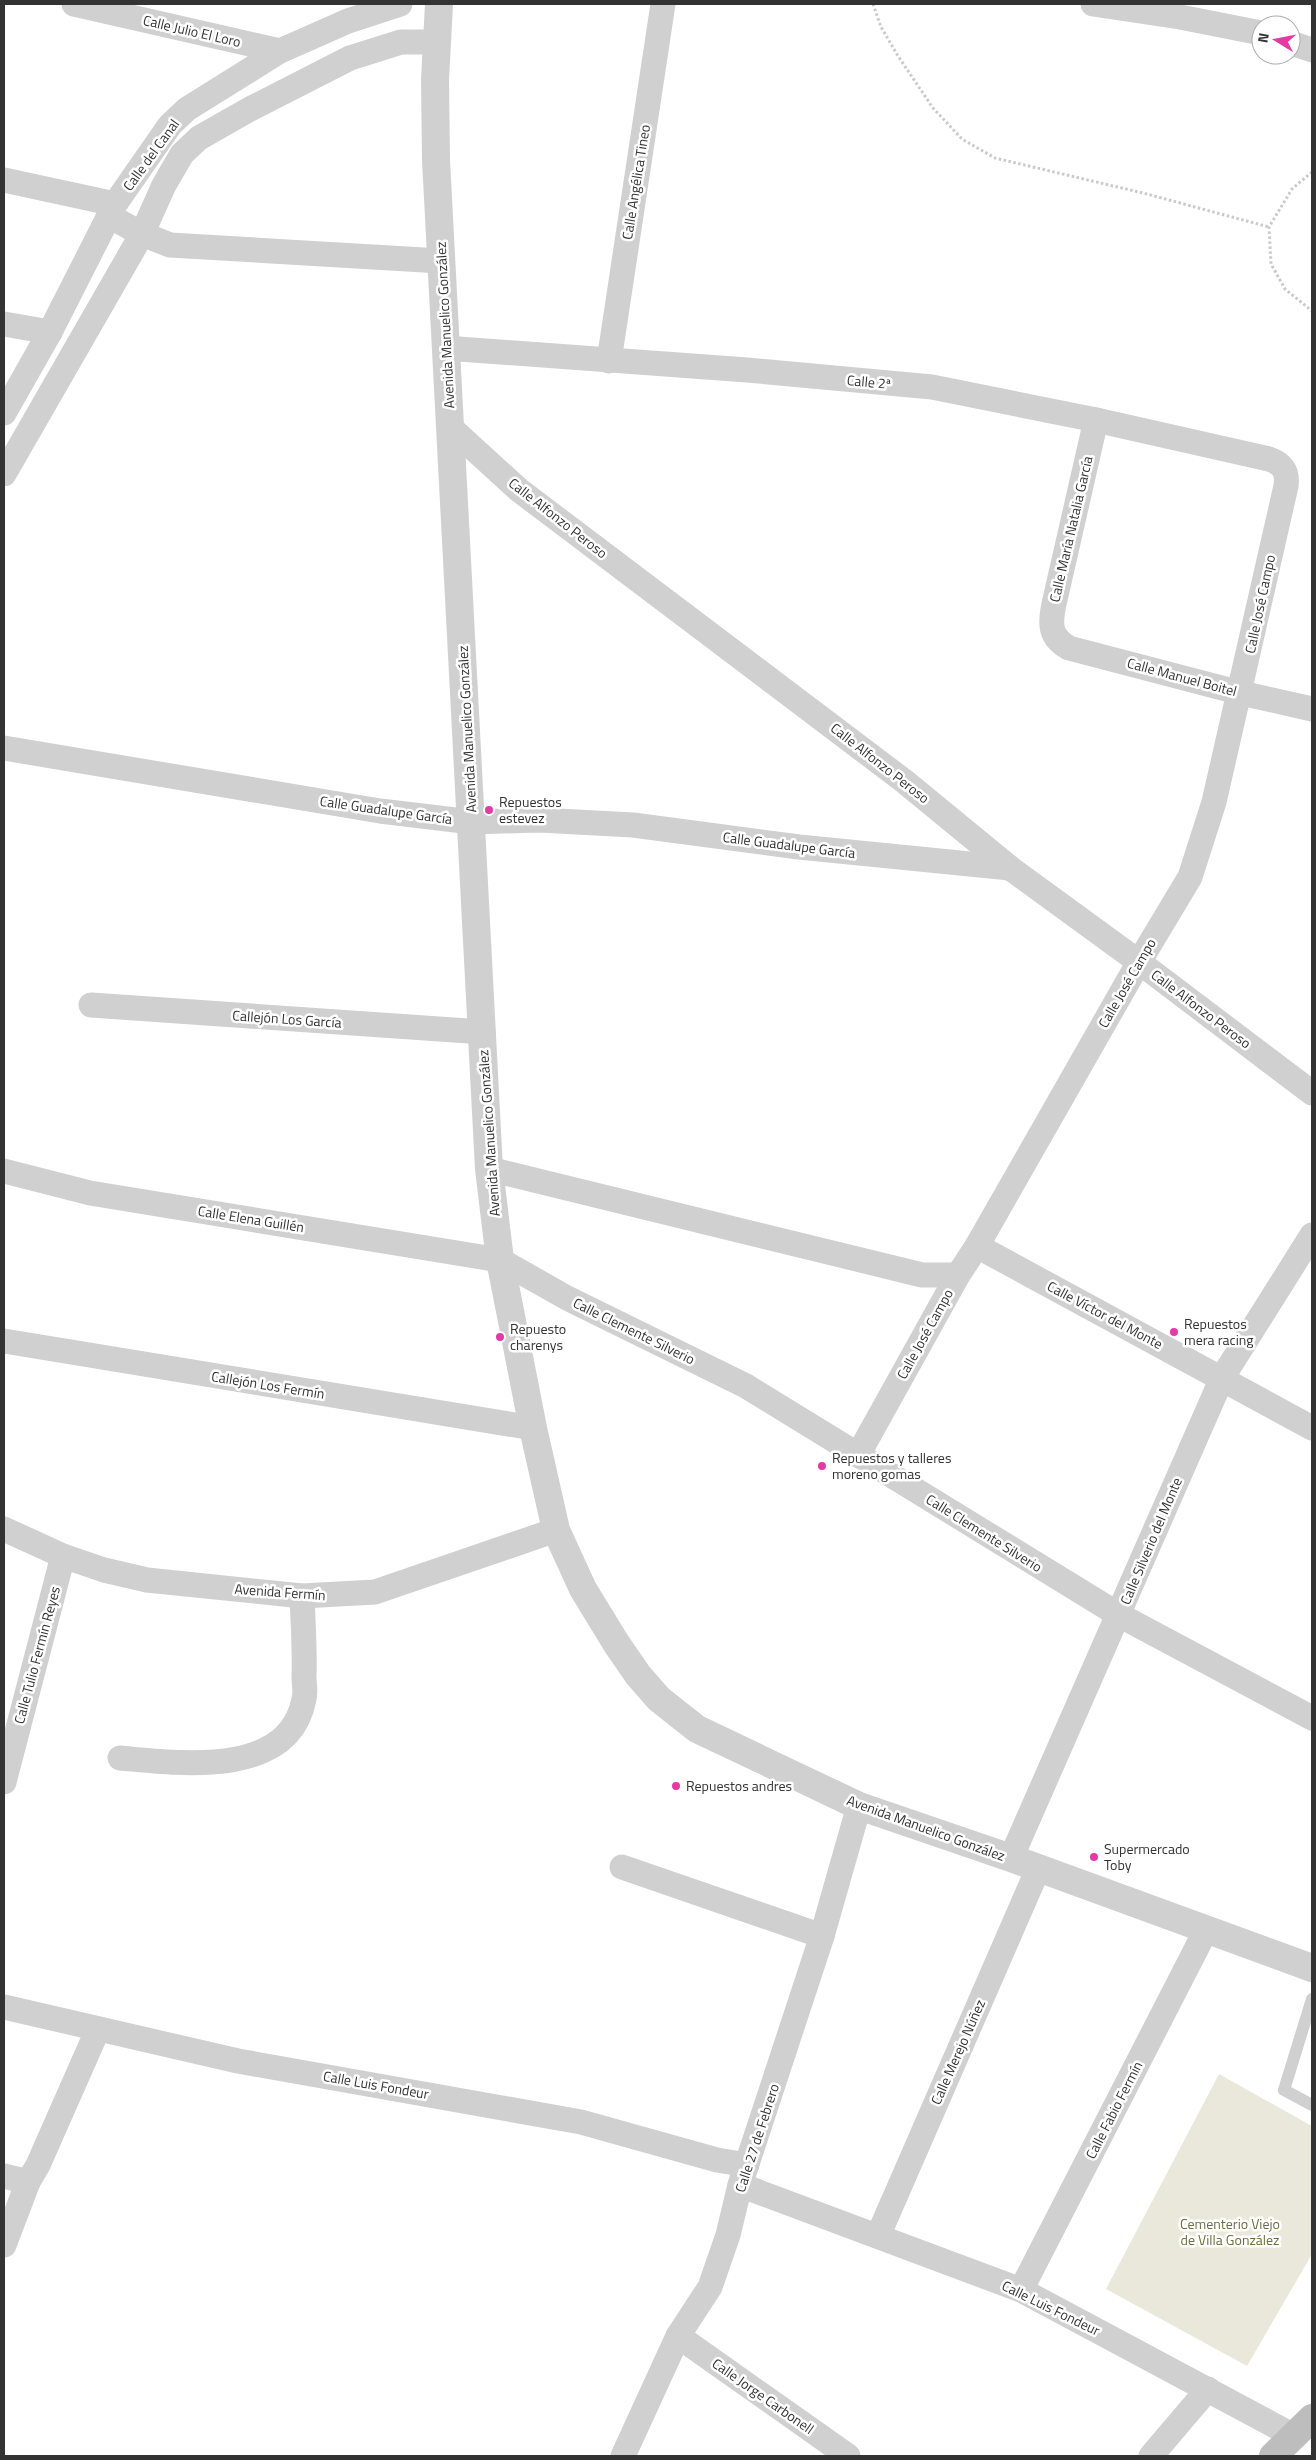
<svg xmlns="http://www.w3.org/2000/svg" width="1316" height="2460" font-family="'Titillium Web',sans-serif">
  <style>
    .green { fill: #eae8db }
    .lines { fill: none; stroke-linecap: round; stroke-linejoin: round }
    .path { stroke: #cacaca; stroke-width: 3; stroke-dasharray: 2.5 2.5; stroke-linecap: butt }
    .service { stroke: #d0d0d0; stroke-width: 12 }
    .minor { stroke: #d0d0d0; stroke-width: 25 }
    .tertiary { stroke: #d0d0d0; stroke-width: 28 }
    .secondary { stroke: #bdbdbd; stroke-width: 28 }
    .poi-dot { fill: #e539a5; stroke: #fff; stroke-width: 2 }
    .labels { text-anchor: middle; stroke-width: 5; stroke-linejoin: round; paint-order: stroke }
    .street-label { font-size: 14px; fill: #333; stroke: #fff }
    .poi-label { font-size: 14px; fill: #333; stroke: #fff; text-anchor: start }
    .park-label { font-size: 14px; fill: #6f6e3f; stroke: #fff }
  </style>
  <rect width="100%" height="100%" fill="#fff"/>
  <!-- green -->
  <path class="green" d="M1219,2074L1312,2126V2254L1247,2366L1106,2289Z"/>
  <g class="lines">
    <!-- path -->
    <g class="path">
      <path d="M873,4L881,27L898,56L933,108L962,139L995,158L1143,193L1269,227"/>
      <path d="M1312,172L1292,189L1269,227L1271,264L1285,289L1312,311"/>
    </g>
    <!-- service -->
    <path class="service" d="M1312,1999L1284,2090L1312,2105"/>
    <!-- minor -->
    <g class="minor">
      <path d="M74,4L280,51"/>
      <path d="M1093,4L1180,17L1261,33"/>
      <path d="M1291,43L1312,50"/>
      <path d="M4,180L115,204"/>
      <path d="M109,216L142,234L170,245L441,261"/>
      <path d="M4,324L50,332"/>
      <path d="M445,348L747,370L932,387L1096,420L1269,459C1283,464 1288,471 1286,486L1214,802L1190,877L1139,962L977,1246L958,1275L858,1455"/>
      <path d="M609,361L663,4"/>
      <path d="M4,413L50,332L115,204L170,125L187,109L280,51L348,21L400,4"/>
      <path d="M1096,420L1054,604C1050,623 1049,637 1069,648L1241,693L1312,709"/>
      <path d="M451,428L519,490L904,781L1010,868L1139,962L1312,1093"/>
      <path d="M4,474L142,234L164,185L182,154L199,138L252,108L350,58L401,42H437"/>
      <path d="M4,748L380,811L472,822L539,820L633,825L799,847L1010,868"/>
      <path d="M91,1005L483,1032"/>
      <path d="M489,1169L922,1275H958"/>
      <path d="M4,1171L90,1193L500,1260L567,1298L746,1386L1119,1615L1312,1718"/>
      <path d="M977,1246L1312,1428"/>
      <path d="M4,1341L533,1428"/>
      <path d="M4,1529L63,1556L104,1570L147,1580L302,1596L375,1592L556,1530"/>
      <path d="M120,1758C178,1763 289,1779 304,1699C306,1692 304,1684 304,1677C305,1650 303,1623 302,1596"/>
      <path d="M4,1782L63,1556"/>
      <path d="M1011,1858L1222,1378L1312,1235"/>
      <path d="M622,1867L822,1936"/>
      <path d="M4,2007L238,2061L581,2122L717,2160L747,2165"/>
      <path d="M4,2176L28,2182"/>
      <path d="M740,2185L1021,2290L1294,2436"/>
      <path d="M878,2236L1038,1869"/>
      <path d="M4,2245L28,2182L38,2165L98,2029"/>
      <path d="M1021,2290L1206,1930"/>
      <path d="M678,2336L848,2456"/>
      <path d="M623,2456L678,2336L710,2287L728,2235L740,2185L822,1936L859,1806"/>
      <path d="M1151,2456L1208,2389"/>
    </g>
    <!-- tertiary -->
    <path class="tertiary" d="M439,4L435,80L436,160L489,1169L500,1260L533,1428L556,1530L583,1589L616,1643L638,1675L659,1699L697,1729L859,1806L1011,1858L1312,1968"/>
    <!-- secondary -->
    <path class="secondary" d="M1273,2456L1312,2418"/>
  </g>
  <!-- markers -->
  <g class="poi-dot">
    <circle cx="489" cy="810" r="5"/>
    <circle cx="1174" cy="1332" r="5"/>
    <circle cx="500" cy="1337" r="5"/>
    <circle cx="822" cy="1466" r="5"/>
    <circle cx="676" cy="1786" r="5"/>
    <circle cx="1094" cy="1857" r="5"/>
  </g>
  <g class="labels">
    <!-- street labels -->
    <g class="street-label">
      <text transform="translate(192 31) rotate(13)" y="5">Calle Julio El Loro</text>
      <text transform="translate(151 155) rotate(-54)" y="5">Calle del Canal</text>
      <text transform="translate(636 182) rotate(-81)" y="5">Calle Angélica Tineo</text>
      <text transform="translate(445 325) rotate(-93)" y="5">Avenida Manuelico González</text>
      <text transform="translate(869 382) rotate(5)" y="5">Calle 2ª</text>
      <text transform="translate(558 518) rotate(38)" y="5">Calle Alfonzo Peroso</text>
      <text transform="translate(1071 529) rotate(-77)" y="5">Calle María Natalia García</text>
      <text transform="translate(1260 604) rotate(-78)" y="5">Calle José Campo</text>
      <text transform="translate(1182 677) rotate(15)" y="5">Calle Manuel Boitel</text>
      <text transform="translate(467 729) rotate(-93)" y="5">Avenida Manuelico González</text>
      <text transform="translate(880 763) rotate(38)" y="5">Calle Alfonzo Peroso</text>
      <text transform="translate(386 810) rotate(8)" y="5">Calle Guadalupe García</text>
      <text transform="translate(789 845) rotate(7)" y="5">Calle Guadalupe García</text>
      <text transform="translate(1127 983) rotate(-60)" y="5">Calle José Campo</text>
      <text transform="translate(1201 1009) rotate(37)" y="5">Calle Alfonzo Peroso</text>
      <text transform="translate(287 1019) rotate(4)" y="5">Callejón Los García</text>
      <text transform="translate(489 1133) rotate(-94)" y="5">Avenida Manuelico González</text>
      <text transform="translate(251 1219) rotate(9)" y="5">Calle Elena Guillén</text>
      <text transform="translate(1105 1315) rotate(28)" y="5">Calle Víctor del Monte</text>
      <text transform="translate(634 1331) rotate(26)" y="5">Calle Clemente Silverio</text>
      <text transform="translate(925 1334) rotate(-61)" y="5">Calle José Campo</text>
      <text transform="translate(268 1385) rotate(9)" y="5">Callejón Los Fermín</text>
      <text transform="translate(984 1533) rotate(32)" y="5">Calle Clemente Silverio</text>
      <text transform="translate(1151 1541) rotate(-67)" y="5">Calle Silverio del Monte</text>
      <text transform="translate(280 1592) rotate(4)" y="5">Avenida Fermín</text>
      <text transform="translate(37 1655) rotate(-75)" y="5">Calle Tulio Fermín Reyes</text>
      <text transform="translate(926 1828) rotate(20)" y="5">Avenida Manuelico González</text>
      <text transform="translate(958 2052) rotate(-66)" y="5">Calle Merejo Núñez</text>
      <text transform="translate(376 2085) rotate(10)" y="5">Calle Luis Fondeur</text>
      <text transform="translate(1114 2110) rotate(-63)" y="5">Calle Fabio Fermín</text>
      <text transform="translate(757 2138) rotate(-72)" y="5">Calle 27 de Febrero</text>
      <text transform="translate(1051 2308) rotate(26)" y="5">Calle Luis Fondeur</text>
      <text transform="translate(763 2396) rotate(35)" y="5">Calle Jorge Carbonell</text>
    </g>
    <!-- poi labels -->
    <g class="poi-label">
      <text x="499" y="807">Repuestos<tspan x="499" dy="16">estevez</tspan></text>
      <text x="1184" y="1329">Repuestos<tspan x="1184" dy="16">mera racing</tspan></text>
      <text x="510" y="1334">Repuesto<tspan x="510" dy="16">charenys</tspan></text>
      <text x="832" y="1463">Repuestos y talleres<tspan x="832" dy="16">moreno gomas</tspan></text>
      <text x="686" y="1791">Repuestos andres</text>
      <text x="1104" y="1854">Supermercado<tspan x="1104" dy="16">Toby</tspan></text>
    </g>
    <!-- park labels -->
    <g class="park-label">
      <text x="1230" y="2229">Cementerio Viejo<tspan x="1230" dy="16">de Villa González</tspan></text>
    </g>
  </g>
  <!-- border -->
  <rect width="1316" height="2460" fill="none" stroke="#333333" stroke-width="10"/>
  <!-- north arrow -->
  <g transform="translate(1276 40) rotate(280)"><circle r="24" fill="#ffffff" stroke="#adadad"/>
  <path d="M0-4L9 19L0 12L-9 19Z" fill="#e539a5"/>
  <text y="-8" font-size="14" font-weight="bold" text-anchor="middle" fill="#333333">N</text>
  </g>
</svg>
